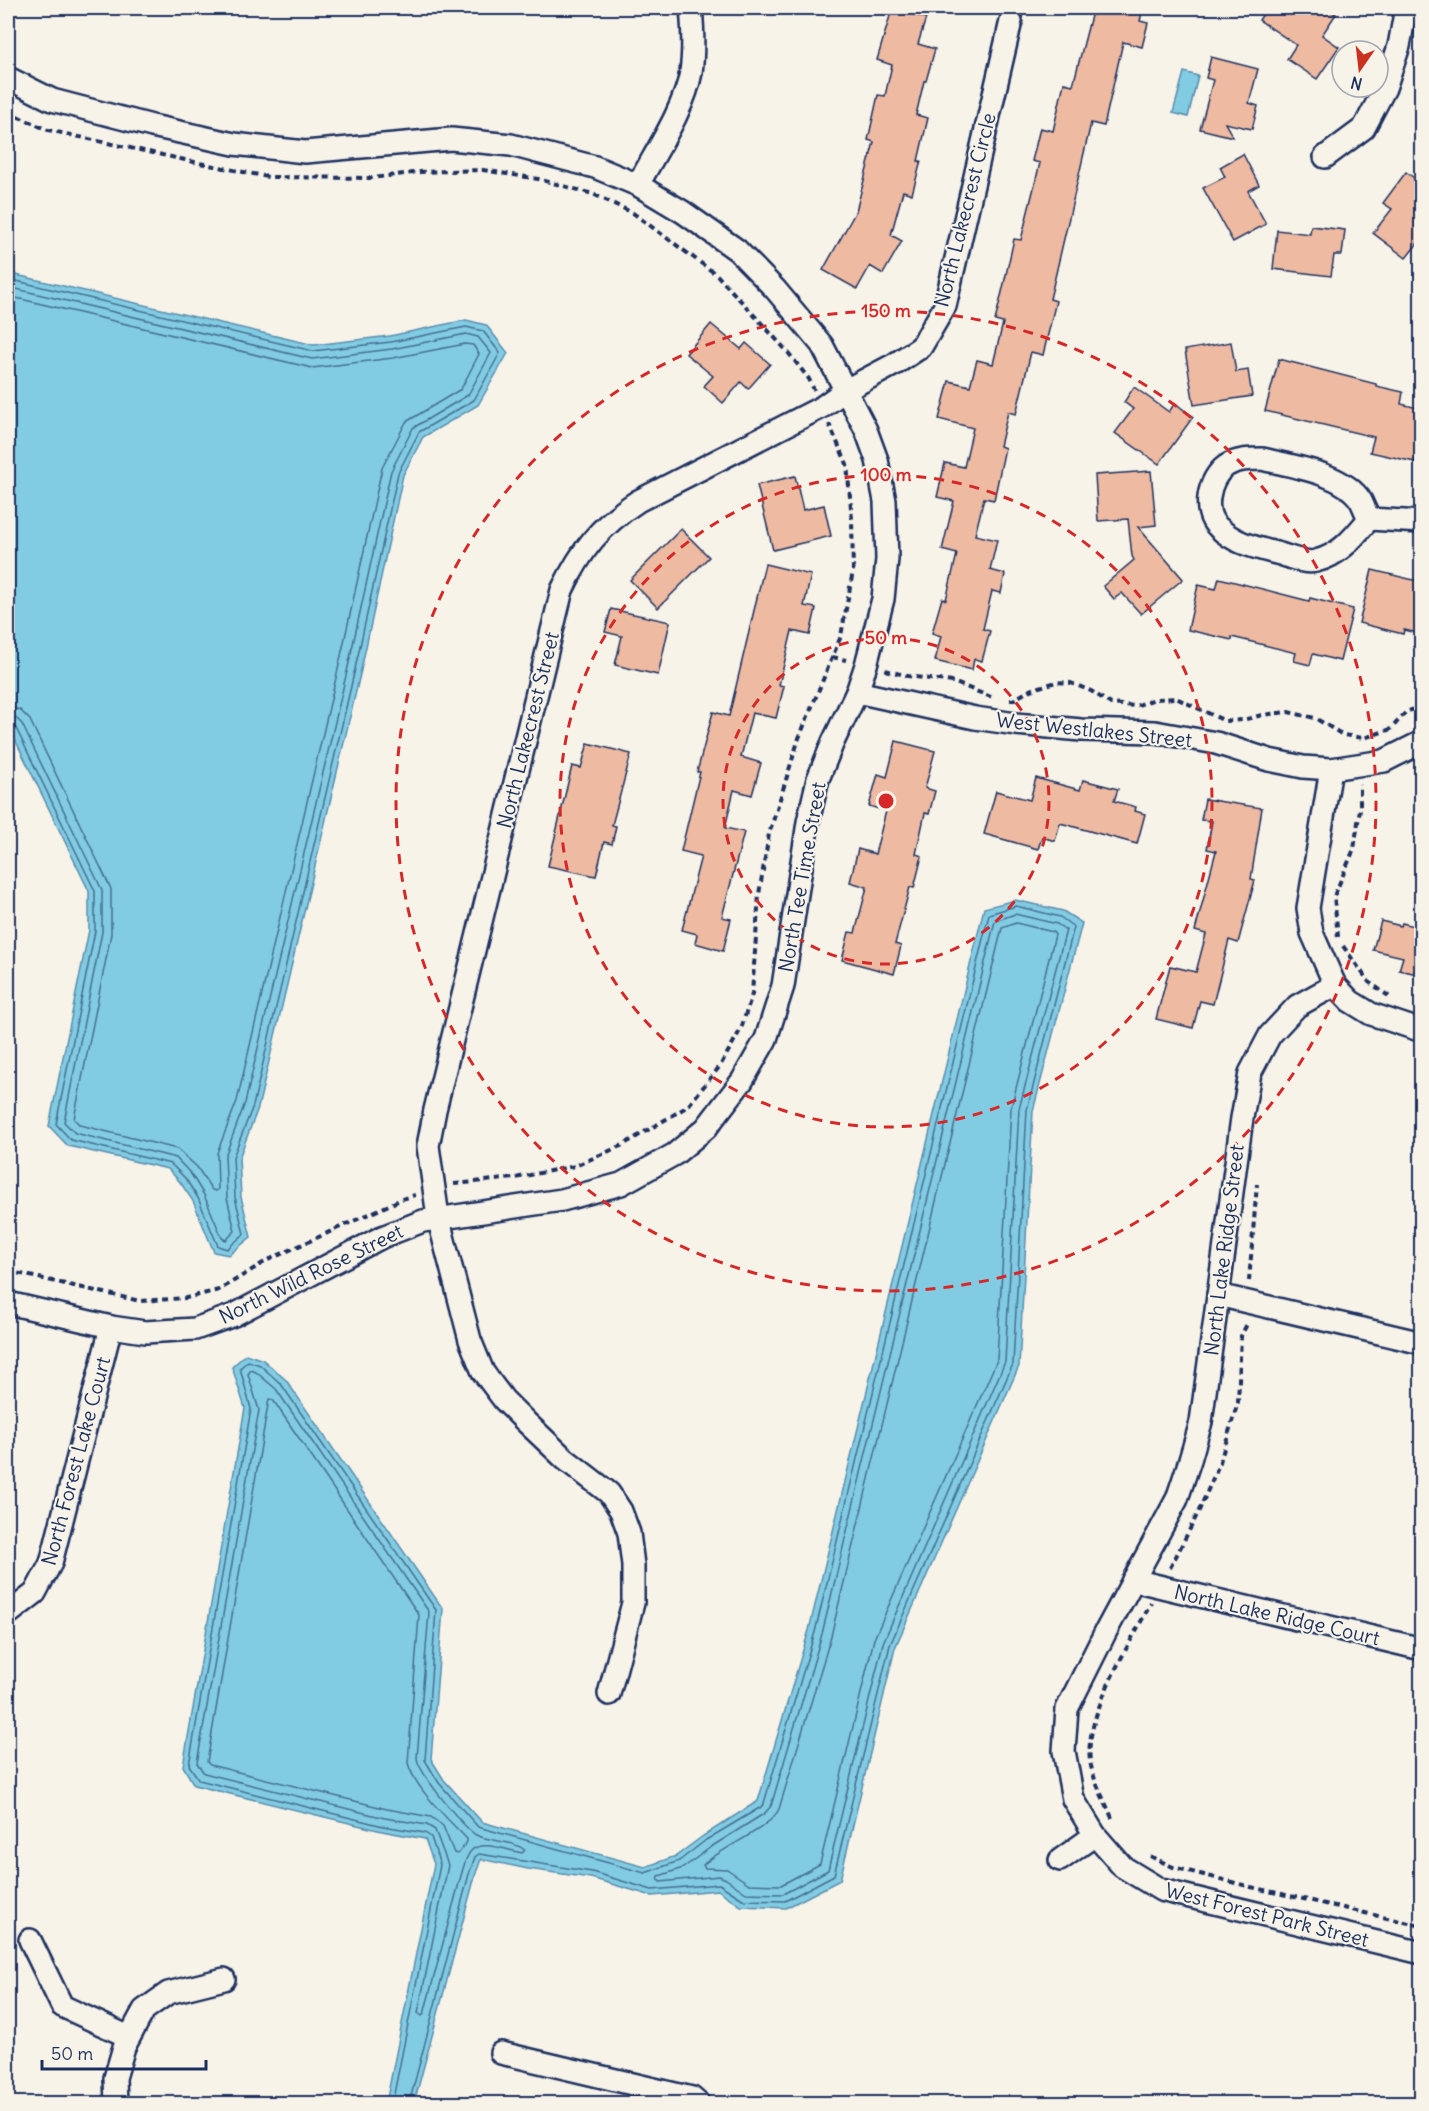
<svg xmlns="http://www.w3.org/2000/svg" width="1429" height="2111" font-family="Delius,sans-serif">
  <style>
    .water { fill: #82cce3; stroke: #598dae; stroke-width: 1.5 }
    .lines { fill: none; stroke-linecap: round; stroke-linejoin: round }
    .shore { stroke: #446e93; stroke-width: 1.5 }
    .building { fill: #eebaa1; stroke: #1b2f5e; stroke-width: 1.5 }
    .minor-casing { stroke: #1b2f5e; stroke-width: 26 }
    .path { stroke: #1b2f5e; stroke-width: 4; stroke-dasharray: 6 4.5; stroke-linecap: butt }
    .minor { stroke: #f7f3e8; stroke-width: 21 }
    .ring { fill: none; stroke: #d62828; stroke-width: 3; stroke-dasharray: 10 8 }
    .labels { text-anchor: middle; stroke-width: 4.5; stroke-linejoin: round; paint-order: stroke }
    .street-label { font-size: 20px; fill: #1b2f5e; stroke: #f7f3e8 }
    .centre { fill: #d62828; stroke: #f7f3e8; stroke-width: 3 }
    .ring-label { font-size: 18px; text-anchor: middle; font-weight: bold; fill: #d62828; stroke: #f7f3e8; stroke-width: 4.5; stroke-linejoin: round; paint-order: stroke }
  </style>
  <rect width="100%" height="100%" fill="#f7f3e8"/>
  <filter id="ink" filterUnits="userSpaceOnUse"><feTurbulence type="fractalNoise" baseFrequency=".0167" numOctaves="2"/><feDisplacementMap in="SourceGraphic" scale="12" xChannelSelector="R" yChannelSelector="G"/><feConvolveMatrix kernelMatrix="1 2 1 2 8 2 1 2 1" color-interpolation-filters="sRGB"/></filter>
  <g filter="url(#ink)">
    <!-- water -->
    <g class="water">
      <path d="M1184,72L1198,76L1188,117L1173,113Z"/>
      <path d="M8,273L314,345L390,336L466,320L486,325L508,353L478,405L423,437L403,475L361,670L258,1108L239,1158L241,1197L251,1237L229,1255L214,1252L193,1201L180,1182L168,1169L68,1146L49,1126L89,930V891L8,725Z"/>
      <path d="M1015,900L1063,911L1082,923L1033,1111L1019,1366L895,1648L840,1880L786,1908L741,1906L718,1890L652,1896L591,1878L528,1869L481,1859L475,1876L414,2103H386L434,1864L425,1839L382,1831L194,1785L183,1766L245,1408L232,1367L246,1354L263,1360L286,1380L443,1609L431,1759L444,1780L482,1822L645,1867L676,1856L703,1836L758,1801L809,1630L984,908Z"/>
    </g>
    <g class="lines">
      <!-- shore -->
      <g class="shore">
        <path d="M8,279L313,351L391,342L466,327L483,331L500,353L474,400L419,432L398,473L355,669L253,1106L233,1157L235,1197L244,1234L227,1249L218,1246L198,1198L185,1178L171,1164L71,1140L56,1124L95,931V891L16,728L8,724"/>
        <path d="M8,287L312,359L392,349L466,334L478,337L491,353L468,395L413,428L391,471L348,667L245,1103L225,1156L227,1198L235,1231L226,1240L222,1238L204,1195L191,1174L176,1158L75,1133L64,1122L102,932V890L22,724L16,718L8,716"/>
        <path d="M8,296L312,368L393,358L465,344L473,345L479,354L461,389L406,422L382,468L339,665L237,1101L217,1153L218,1189L216,1191L212,1190L197,1167L177,1149L80,1125L74,1119L111,934V889L30,720L20,710L8,707"/>
        <path d="M1015,914L1057,924L1066,930L1019,1109L1005,1362L883,1643L828,1870L783,1894L746,1893L726,1879L719,1876L660,1882L658,1879L659,1876L683,1868L711,1847L765,1813L771,1806L822,1634L995,921Z"/>
        <path d="M1016,923L1053,932L1055,935L1011,1108L997,1360L874,1639L820,1864L781,1885L749,1884L727,1869L705,1868L703,1865C722,1847 770,1829 779,1809L831,1636L1002,928Z"/>
        <path d="M251,1370L256,1372L276,1389L429,1612L417,1758C418,1772 464,1828 476,1835C491,1842 512,1840 525,1850L522,1853C509,1851 481,1839 471,1851C466,1856 464,1866 462,1872L424,2014L422,2016L418,2013L448,1865L435,1830L427,1825L385,1818L204,1773L197,1763L259,1410L248,1374Z"/>
        <path d="M269,1399L273,1400L419,1615L408,1763C415,1789 448,1819 467,1839V1842L458,1854L454,1853L443,1826L431,1817L387,1809L210,1765L207,1762Z"/>
        <path d="M392,2104L440,1865L431,1837L425,1833L383,1826L199,1780L189,1765L251,1409L240,1368L248,1361L260,1365L281,1384L436,1610L425,1760L439,1783L478,1827L645,1873L679,1861L706,1840L761,1807L764,1803L815,1632L989,914L1016,906L1060,917L1074,927L1027,1110L1013,1364L890,1645L834,1875L785,1901L744,1900L719,1884L652,1890L592,1872L479,1854L475,1857L469,1874L409,2104"/>
      </g>
    </g>
    <!-- building -->
    <g class="building">
      <path d="M1093,8H1143L1140,21L1148,23L1142,47L1123,42L1104,126L1091,123L1050,299L1056,301L1043,355L1031,352L1016,414L1008,412L1000,446L1005,448L994,500L984,498L975,535L997,540L990,570L1005,574L1001,593L992,591L983,629L990,631L982,661L974,659L972,670L935,661L941,636L932,633L942,598L946,600L957,554L942,550L954,501L937,497L945,463L964,467L973,428L939,419L949,381L970,386L977,360L993,364L1003,323L995,321L1003,288L1014,239L1021,240L1040,163L1032,161L1040,128L1053,131L1064,83L1073,85Z"/>
      <path d="M1267,8H1325L1336,14L1322,35L1339,47L1317,79L1287,59L1296,45L1259,20Z"/>
      <path d="M892,9L926,18L918,44L935,49L926,81H924L916,115L928,118L918,161H921L912,194L903,191L891,235L902,241L883,274L870,266L857,289L823,270L856,211L874,142L868,140L878,95L885,96L892,65L877,60Z"/>
      <path d="M1211,57L1258,69L1249,103L1258,106L1252,129L1225,123L1233,137L1200,129L1213,80L1206,78Z"/>
      <path d="M1243,154L1259,185L1248,191L1266,224L1233,242L1203,188L1225,177L1220,167Z"/>
      <path d="M1406,172L1422,184V238L1406,258L1373,233L1392,209L1383,203Z"/>
      <path d="M1311,226L1345,230L1342,255H1334L1331,276L1273,269L1277,230L1310,234Z"/>
      <path d="M711,324L741,349L746,343L770,364L748,389L741,382L723,403L704,386L713,376L686,354Z"/>
      <path d="M1231,342L1236,372L1248,370L1252,396L1194,405L1185,350Z"/>
      <path d="M1279,359L1376,384V386L1403,392L1401,404L1422,409V433L1415,462L1370,452L1374,437L1265,411Z"/>
      <path d="M1134,387L1169,412L1175,403L1193,417L1159,464L1115,433L1133,409L1124,402Z"/>
      <path d="M1151,471L1156,525L1138,527L1183,579L1141,614L1122,593L1114,599L1103,586L1134,560L1132,556L1128,519L1098,521L1095,475Z"/>
      <path d="M795,476L803,510L824,505L831,536L773,550L757,485Z"/>
      <path d="M681,529L709,557L658,608L630,580Z"/>
      <path d="M765,564L811,575L804,606L816,608L810,635L792,631L779,685L784,686L776,718L752,713L741,757L761,763L752,795L734,790L725,828L744,832L722,917L731,919L723,951L695,943L697,934L682,930L701,856L681,851L700,772H697L713,712L729,716Z"/>
      <path d="M1372,570L1422,582V634L1404,630L1403,634L1359,623Z"/>
      <path d="M1219,578L1309,601L1310,598L1353,609L1340,661L1313,654L1310,665L1294,661L1296,653L1232,637V640L1188,630L1198,585L1216,589Z"/>
      <path d="M611,609L670,622L658,675L615,665L622,636L605,632Z"/>
      <path d="M896,741L935,751L925,788L935,791L929,814L925,813L916,854L922,856L914,888L910,887L895,944L901,946L894,974L842,960L849,932L855,933L867,887L850,882L858,849L875,854L886,811L869,806L878,774L887,777Z"/>
      <path d="M588,743L631,754L612,825L616,826L612,844L604,842L596,876L548,866L572,766L581,768Z"/>
      <path d="M1036,778L1080,790L1083,780L1118,789L1114,801L1136,807L1135,811L1145,814L1137,844L1060,823L1055,841L1042,837L1038,849L984,834L996,791L1030,800Z"/>
      <path d="M1205,799L1262,808L1251,879L1255,880L1238,943L1229,940L1213,1004L1200,1001L1193,1028L1156,1019L1170,966L1196,972L1206,934L1195,931L1216,851L1207,849L1212,821L1201,820Z"/>
      <path d="M1381,921L1401,926L1402,923L1422,928V975L1399,970L1403,957L1373,950Z"/>
    </g>
    <g class="lines">
      <!-- minor casing -->
      <g class="minor-casing">
        <g id="minor">
          <path d="M8,78L52,100L152,126L234,144L305,152L451,139L511,145L595,167L638,185L683,212L737,250L775,289L822,345L866,430L877,460L885,501L887,559L883,599L866,665L857,692L833,742L818,779L808,822L783,986L766,1039L742,1081L706,1128L675,1154L621,1184L562,1200L423,1221L382,1237L234,1315L195,1329L145,1332L111,1327L8,1303"/>
          <path d="M1325,157L1364,128L1385,88L1399,46L1406,8"/>
          <path d="M638,185C655,153 685,108 691,72C694,51 693,29 691,8"/>
          <path d="M1262,459C1291,466 1344,473 1361,501C1364,507 1366,513 1369,519C1354,537 1340,555 1316,561C1305,564 1290,557 1280,554C1257,548 1235,544 1218,527C1201,512 1209,478 1226,466C1237,459 1250,459 1262,459Z"/>
          <path d="M1369,519L1422,522"/>
          <path d="M857,692L975,718L1016,724L1081,730L1155,732L1216,743L1269,760L1303,767L1331,769L1384,761L1422,742"/>
          <path d="M1331,769L1308,908L1312,933L1335,985L1350,1001L1371,1014L1422,1031"/>
          <path d="M1335,985L1297,1006L1270,1035L1250,1073L1242,1118L1201,1422L1190,1460L1177,1499L1106,1631L1067,1709L1064,1751L1073,1799L1095,1835L1123,1867L1161,1890L1422,1953"/>
          <path d="M1218,1295L1422,1343"/>
          <path d="M1133,1580L1422,1649"/>
          <path d="M8,1614L35,1593L51,1563L111,1327"/>
          <path d="M609,1694L633,1603V1565L629,1533L621,1511L609,1493L565,1459L526,1422L504,1400L483,1372L470,1340L438,1217L428,1146L435,1110L562,590C582,549 600,526 638,501L822,407L846,390L895,364L921,347L945,306L1011,21"/>
          <path d="M1060,1860L1095,1835"/>
          <path d="M30,1940L62,2006L129,2037"/>
          <path d="M501,2053L692,2098L699,2104"/>
          <path d="M116,2104L115,2078L124,2047L144,2010L168,1993L224,1979"/>
        </g>
      </g>
      <!-- path -->
      <g class="path">
        <path d="M8,112L48,130L185,160L268,177L372,178L420,172L483,170L538,179L593,194L633,213L717,275L787,351L809,379L814,390"/>
        <path d="M832,657L846,660"/>
        <path d="M885,670L908,676L953,682L991,697"/>
        <path d="M1010,700H1013L1030,690L1056,682L1071,683L1091,691L1111,704L1135,706L1155,699L1176,698L1225,721L1243,720L1262,715L1288,712L1315,718L1343,735L1364,738L1391,729L1406,712L1422,706"/>
        <path d="M1338,937L1334,896L1354,849L1360,809V784"/>
        <path d="M1343,946L1369,982L1390,997"/>
        <path d="M454,1184L515,1178L575,1166L623,1145L688,1106L720,1066L741,1029L752,994L759,894L769,834L799,738L841,636L853,571L852,519L847,464L829,424"/>
        <path d="M8,1271L140,1301L186,1298L219,1290L268,1260L402,1199L415,1195"/>
        <path d="M1249,1281L1257,1184"/>
        <path d="M1170,1568L1198,1513L1220,1462L1238,1402L1241,1336L1247,1324"/>
        <path d="M1112,1818C1105,1801 1095,1784 1091,1766C1080,1721 1130,1644 1151,1603"/>
        <path d="M1150,1856L1173,1867L1251,1887L1422,1926"/>
        <path d="M777,2104L821,2098L844,2104"/>
      </g>
      <!-- minor -->
      <use href="#minor" class="minor"/>
    </g>
  </g>
  <!-- distance rings -->
  <g class="ring">
    <circle cx="886" cy="801" r="163"/>
    <circle cx="886" cy="801" r="326"/>
    <circle cx="886" cy="801" r="490"/>
  </g>
  <g class="labels">
    <!-- street labels -->
    <g class="street-label">
      <text transform="translate(965 210) rotate(-76)" y="7">North Lakecrest Circle</text>
      <text transform="translate(528 730) rotate(-76)" y="7">North Lakecrest Street</text>
      <text transform="translate(1094 730) rotate(6)" y="7">West Westlakes Street</text>
      <text transform="translate(802 877) rotate(-80)" y="7">North Tee Time Street</text>
      <text transform="translate(1224 1250) rotate(-83)" y="7">North Lake Ridge Street</text>
      <text transform="translate(311 1274) rotate(-26)" y="7">North Wild Rose Street</text>
      <text transform="translate(76 1461) rotate(-75)" y="7">North Forest Lake Court</text>
      <text transform="translate(1277 1615) rotate(13)" y="7">North Lake Ridge Court</text>
      <text transform="translate(1267 1915) rotate(14)" y="7">West Forest Park Street</text>
    </g>
  </g>
  <circle cx="886" cy="801" r="9" class="centre"/>
  <g class="ring-label">
    <text x="886" y="317">150 m</text>
    <text x="886" y="481">100 m</text>
    <text x="886" y="644">50 m</text>
  </g>
  <!-- margin -->
  <rect width="1429" height="2111" fill="none" stroke="#f7f3e8" stroke-width="30"/>
  <rect x="15" y="15" width="1399" height="2081" fill="none" stroke="#1b2f5e" stroke-width="2" filter="url(#ink)"/>
  <!-- north arrow -->
  <g transform="translate(1360 69) rotate(194)"><circle r="28" fill="#f7f3e8" stroke="#9fa5b1" stroke-width="1.5"/>
  <path d="M0-4.5L10 22L0 15L-10 22Z" fill="#c8321e"/>
  <text y="-9" font-size="16" font-weight="bold" text-anchor="middle" fill="#1b2f5e">N</text>
  </g>
  <!-- scale -->
  <path d="M42 2060v9h164v-9" fill="none" stroke="#1b2f5e" stroke-width="3"/>
  <text x="51" y="2060" font-size="18" fill="#1b2f5e" stroke="#f7f3e8" stroke-width="4.5" paint-order="stroke">50 m</text>
</svg>
